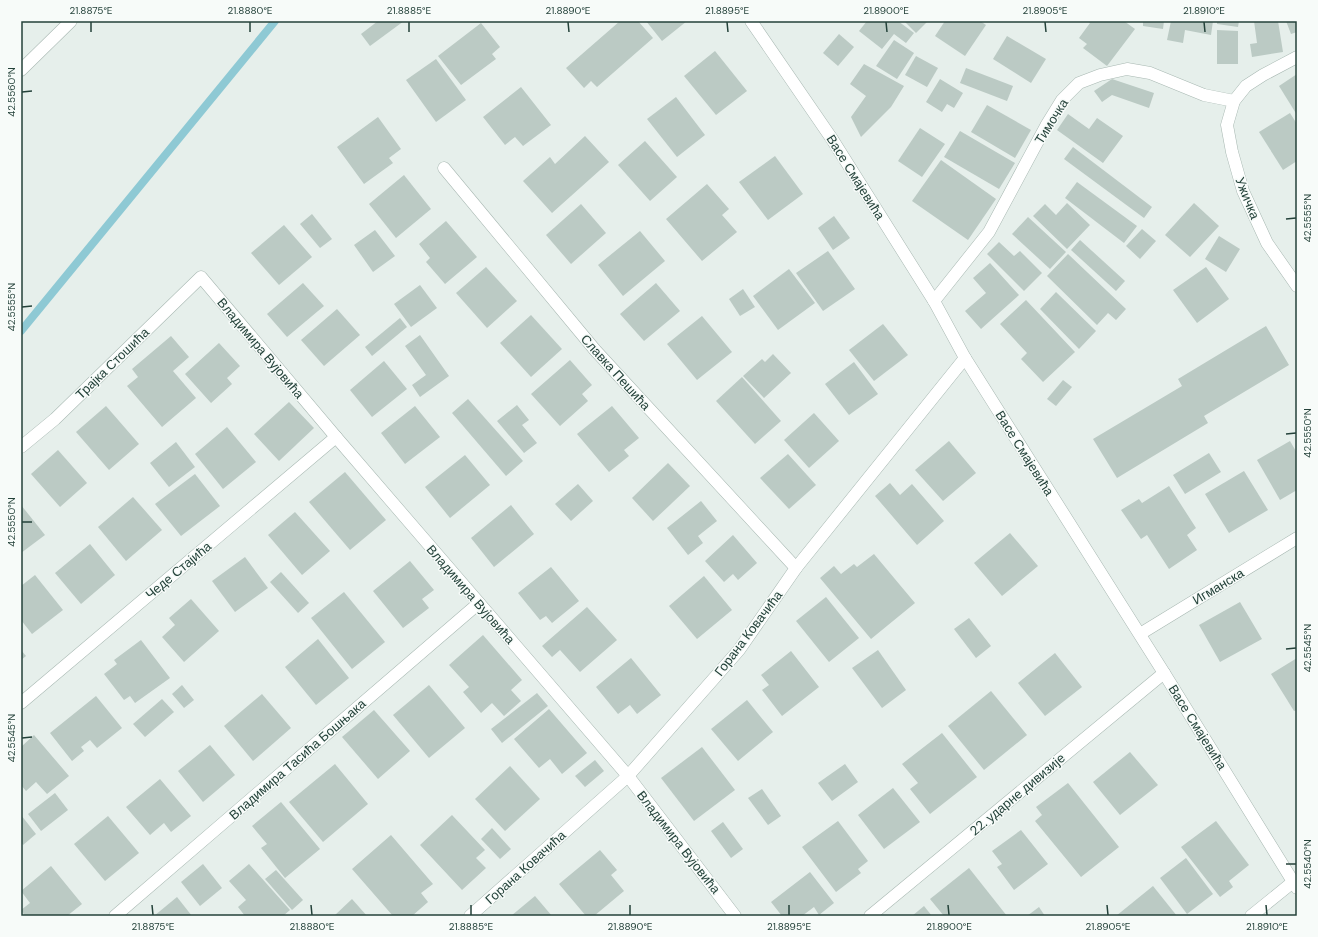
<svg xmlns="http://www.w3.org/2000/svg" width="1318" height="937" font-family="'DM Sans',sans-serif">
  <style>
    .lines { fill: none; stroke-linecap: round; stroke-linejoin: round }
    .stream { stroke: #8ec9d4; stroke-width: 8 }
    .building { fill: #bbcac4 }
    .minor-casing { stroke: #a8b8b2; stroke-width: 13 }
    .minor { stroke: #fff; stroke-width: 12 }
    .ticks { fill: none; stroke: #24423a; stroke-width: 1.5 }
    .labels { text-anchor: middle; stroke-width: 3; stroke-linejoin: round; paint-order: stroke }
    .street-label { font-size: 13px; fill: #24423a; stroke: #f7fbf9 }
    .neatline { fill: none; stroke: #24423a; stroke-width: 1.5 }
    .ticks-label { font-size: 10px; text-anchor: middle; fill: #24423a }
  </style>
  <rect width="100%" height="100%" fill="#e6efeb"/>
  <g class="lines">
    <!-- stream -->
    <path class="stream" d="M21,331L275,21"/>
  </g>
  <!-- building -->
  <g class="building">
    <path d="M378,21H404L370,46L361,34Z"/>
    <path d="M620,21H638L653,38L597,87L591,81L584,88L566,68Z"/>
    <path d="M646,21H687L662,41Z"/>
    <path d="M867,21H898L914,33L906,43L894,34L882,49L859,31Z"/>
    <path d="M904,21H928L916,33Z"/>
    <path d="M945,21H980L986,25L965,56L935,36Z"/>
    <path d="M1087,21H1124L1135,29L1107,66L1083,48L1087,44L1079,38L1090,23Z"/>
    <path d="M1143,21H1164L1163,29L1143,26Z"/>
    <path d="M1171,21H1213L1211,35L1185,30L1183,43L1167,40Z"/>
    <path d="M1217,21H1239L1238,27L1217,24Z"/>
    <path d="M1254,21H1278L1283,52L1252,57L1250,44L1257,43Z"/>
    <path d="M1286,21H1297V32L1291,34Z"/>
    <path d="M481,23L500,47L492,54L496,59L461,85L438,56Z"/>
    <path d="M1217,30L1238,31V64H1217Z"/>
    <path d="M839,34L854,47L838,66L823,53Z"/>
    <path d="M1007,36L1046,59L1031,83L993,59Z"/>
    <path d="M894,40L914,53L897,79L876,66Z"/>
    <path d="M715,51L747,91L716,115L684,76Z"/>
    <path d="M916,56L938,68L927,87L905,75Z"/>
    <path d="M436,59L466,100L436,122L406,80Z"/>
    <path d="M864,64L904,86L891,107L861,137L851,117L866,96L850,84Z"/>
    <path d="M966,68L1013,86L1007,101L960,83Z"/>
    <path d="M1297,74V115L1279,86Z"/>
    <path d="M940,79L963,93L954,108L947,104L942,112L926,102Z"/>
    <path d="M1112,79L1154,93L1149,108L1112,95L1102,102L1094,91Z"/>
    <path d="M521,87L551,125L523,146L515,137L505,145L483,117Z"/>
    <path d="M676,97L705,135L677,157L647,119Z"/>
    <path d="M987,105L1031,130L1015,158L971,132Z"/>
    <path d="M1290,113L1297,124V161L1283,170L1259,132Z"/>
    <path d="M1068,114L1089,129L1097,118L1123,136L1103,163L1057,130Z"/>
    <path d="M378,117L401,149L389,158L393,163L364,184L337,147Z"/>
    <path d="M920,128L945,144L922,177L898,161Z"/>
    <path d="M960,131L1015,163L999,189L944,157Z"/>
    <path d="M585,136L609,162L552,213L523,181L550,157L555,164Z"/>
    <path d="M645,141L677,177L650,201L618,165Z"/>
    <path d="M1073,147L1152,207L1144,218L1064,159Z"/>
    <path d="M775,156L803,194L768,220L739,182Z"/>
    <path d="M941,160L996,199L968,240L912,201Z"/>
    <path d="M404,175L431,209L396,238L369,204Z"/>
    <path d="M1077,182L1137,226L1124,243L1065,198Z"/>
    <path d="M707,184L729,209L722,215L737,232L702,261L666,219Z"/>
    <path d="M1067,203L1090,225L1067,249L1033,216L1045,204L1056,215Z"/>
    <path d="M1194,203L1219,226L1190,257L1165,235Z"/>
    <path d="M581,204L606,233L571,264L546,235Z"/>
    <path d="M312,214L332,239L320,248L300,224Z"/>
    <path d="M834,216L850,238L833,250L818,228Z"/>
    <path d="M1028,217L1066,252L1050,269L1012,234Z"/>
    <path d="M446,221L477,257L445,284L426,262L430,258L419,244Z"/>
    <path d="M284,225L312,257L279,285L251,253Z"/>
    <path d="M1142,229L1156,241L1140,259L1126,246Z"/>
    <path d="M375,230L395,256L373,272L354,245Z"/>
    <path d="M640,231L665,261L623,296L598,265Z"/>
    <path d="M1219,236L1240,249L1226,272L1205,259Z"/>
    <path d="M1080,240L1125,281L1116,291L1071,250Z"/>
    <path d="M999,242L1014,256L1020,251L1042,273L1024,291L987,254Z"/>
    <path d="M828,251L855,289L823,311L796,273Z"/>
    <path d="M1068,254L1126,309L1116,320L1108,313L1097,325L1047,276Z"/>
    <path d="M990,263L1019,295L981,329L965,311L986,293L973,278Z"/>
    <path d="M486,267L517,301L487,328L456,293Z"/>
    <path d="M1206,267L1229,299L1197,323L1173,290Z"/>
    <path d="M789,269L815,303L778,330L753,296Z"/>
    <path d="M303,283L324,306L287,337L267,314Z"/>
    <path d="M656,283L680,311L644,341L620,314Z"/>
    <path d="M420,285L437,308L411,327L394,304Z"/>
    <path d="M743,289L755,307L740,316L729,299Z"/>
    <path d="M1056,292L1096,331L1079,349L1040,309Z"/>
    <path d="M1026,300L1075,352L1043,382L1021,359L1027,353L1000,324Z"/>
    <path d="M337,309L360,335L324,366L301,340Z"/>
    <path d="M531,315L562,349L531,377L500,343Z"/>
    <path d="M702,316L732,352L697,380L667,344Z"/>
    <path d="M400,318L407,327L372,356L365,347Z"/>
    <path d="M883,324L908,355L874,381L849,350Z"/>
    <path d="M1266,326L1289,365L1204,416L1208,423L1117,478L1093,439L1182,386L1178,379Z"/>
    <path d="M420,335L449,376L420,397L412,385L426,375L405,346Z"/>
    <path d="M171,336L189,357L173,371L196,398L162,427L127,386L138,377L132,369Z"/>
    <path d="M219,343L240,366L227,378L232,384L211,403L185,374Z"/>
    <path d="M773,354L791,373L764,398L743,376L762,359L765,362Z"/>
    <path d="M570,360L592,385L582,394L588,401L560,426L531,394Z"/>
    <path d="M384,361L407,389L372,417L350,390Z"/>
    <path d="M854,362L878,394L849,415L825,384Z"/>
    <path d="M742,377L781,421L755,444L716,401Z"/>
    <path d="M1063,380L1072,387L1056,406L1047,399Z"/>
    <path d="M468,399L523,461L506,476L452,413Z"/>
    <path d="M289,402L314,428L279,461L254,434Z"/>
    <path d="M517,405L529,420L522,425L537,443L524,453L497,421Z"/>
    <path d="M106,406L139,444L109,470L76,432Z"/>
    <path d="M415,406L440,437L405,464L381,433Z"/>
    <path d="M612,406L639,438L624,450L629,456L609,472L577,434Z"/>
    <path d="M814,413L839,441L809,468L784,440Z"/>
    <path d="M227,427L256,462L223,489L195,454Z"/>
    <path d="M949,441L976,473L943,501L915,470Z"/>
    <path d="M1290,441L1297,453V490L1280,500L1257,460Z"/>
    <path d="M176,442L195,467L169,487L150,463Z"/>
    <path d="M58,450L87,483L60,507L31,474Z"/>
    <path d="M1209,453L1221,472L1185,494L1173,475Z"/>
    <path d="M788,454L816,485L789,509L760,478Z"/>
    <path d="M465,455L490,485L450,518L425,487Z"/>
    <path d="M668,463L690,486L653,521L632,498Z"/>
    <path d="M1244,471L1268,510L1229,533L1205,494Z"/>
    <path d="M345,472L386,520L350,550L309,502Z"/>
    <path d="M195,474L220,506L181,536L155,504Z"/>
    <path d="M890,483L900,495L912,484L944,521L917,545L875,496Z"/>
    <path d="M578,484L593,501L571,521L555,504Z"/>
    <path d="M1169,486L1196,528L1187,535L1197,550L1169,569L1147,535L1141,539L1121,510L1139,499L1142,503Z"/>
    <path d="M133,497L162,530L126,561L98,527Z"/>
    <path d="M701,501L717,521L698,536L703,543L688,555L667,528Z"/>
    <path d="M21,505L45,535L21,553Z"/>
    <path d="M511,505L534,534L494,567L471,538Z"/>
    <path d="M295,512L330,551L302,575L268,535Z"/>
    <path d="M1010,533L1038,566L1002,596L974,563Z"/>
    <path d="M733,535L757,563L738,580L733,574L724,582L705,561Z"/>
    <path d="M90,544L115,575L81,604L55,573Z"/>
    <path d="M874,554L915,603L871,639L820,578L834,566L841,574L854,564L857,567Z"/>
    <path d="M245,557L268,588L235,612L212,581Z"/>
    <path d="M410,561L434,590L422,599L429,608L403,628L373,591Z"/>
    <path d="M551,567L579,601L552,623L546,616L540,620L518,593Z"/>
    <path d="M281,572L309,603L298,613L270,582Z"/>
    <path d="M35,575L63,610L32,634L21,620V586Z"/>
    <path d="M704,576L732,610L697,639L669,606Z"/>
    <path d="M344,592L385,642L352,669L311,618Z"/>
    <path d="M826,597L859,638L829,662L796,621Z"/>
    <path d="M191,599L219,631L184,662L162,637L175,625L169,618Z"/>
    <path d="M1240,602L1262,639L1220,662L1199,625Z"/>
    <path d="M587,607L617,640L580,672L560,650L552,657L542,646Z"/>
    <path d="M969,618L991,646L976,658L954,629Z"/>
    <path d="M483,635L522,680L511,690L521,701L504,716L492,703L481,713L463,692L469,687L449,665Z"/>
    <path d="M318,639L349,678L316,705L285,667Z"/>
    <path d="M141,640L170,678L135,703L130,696L124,700L104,674L117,664L114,660Z"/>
    <path d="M21,650L26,656L21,660Z"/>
    <path d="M878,650L906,690L882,708L852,668Z"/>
    <path d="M791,651L819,687L782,716L762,690L769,685L761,675Z"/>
    <path d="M1055,653L1082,687L1045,716L1018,683Z"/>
    <path d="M631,658L661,695L637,714L630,705L618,714L596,687Z"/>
    <path d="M1297,658V710L1294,711L1271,674Z"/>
    <path d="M182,685L194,700L184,708L172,694Z"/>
    <path d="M429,685L465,728L429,758L393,715Z"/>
    <path d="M991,691L1027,735L984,770L948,726Z"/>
    <path d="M537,693L548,706L502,743L491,729Z"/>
    <path d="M262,694L291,728L253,761L224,726Z"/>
    <path d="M96,696L122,728L97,748L90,740L81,747L84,751L72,761L50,733Z"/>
    <path d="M162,699L174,712L145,737L133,724Z"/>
    <path d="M747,700L773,732L738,761L711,729Z"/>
    <path d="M549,709L587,753L562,774L550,759L539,768L514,739Z"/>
    <path d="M374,710L410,751L378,779L342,737Z"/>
    <path d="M942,733L977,777L930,814L910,789L918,783L902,764Z"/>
    <path d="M34,735L69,776L47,794L36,782L26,791L21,785V747Z"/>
    <path d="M210,745L235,775L203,802L178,771Z"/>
    <path d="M702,747L735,790L694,821L661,778Z"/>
    <path d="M1130,752L1158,785L1120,815L1093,782Z"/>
    <path d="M595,760L604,771L585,787L575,776Z"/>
    <path d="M335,764L368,804L323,842L289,802Z"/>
    <path d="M845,764L858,782L832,801L818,783Z"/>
    <path d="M510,766L540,799L505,831L475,799Z"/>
    <path d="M160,779L191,816L171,832L164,823L150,835L126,807Z"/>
    <path d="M1068,783L1119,847L1081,877L1035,821L1042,815L1036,807Z"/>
    <path d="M893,788L920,822L884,849L858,815Z"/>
    <path d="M762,789L781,816L768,825L748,798Z"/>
    <path d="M55,793L68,810L41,831L28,814Z"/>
    <path d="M281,802L320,849L285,878L261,848L267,844L252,826Z"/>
    <path d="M21,815L36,834L23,845L21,842Z"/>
    <path d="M452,815L485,850L476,858L486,868L462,890L420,845Z"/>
    <path d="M108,816L139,853L105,881L74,844Z"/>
    <path d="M838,821L868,861L858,869L861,873L836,892L802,847Z"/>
    <path d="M1216,821L1249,865L1229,881L1233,887L1220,897L1181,847Z"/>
    <path d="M723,822L743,849L731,858L711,831Z"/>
    <path d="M492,828L511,849L500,859L481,839Z"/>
    <path d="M1021,830L1048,864L1014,890L997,867L1002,864L992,851Z"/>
    <path d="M391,835L433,884L421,893L428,902L412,916H393L352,869Z"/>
    <path d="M600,850L617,870L611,875L624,891L594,916H586L559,884Z"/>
    <path d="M1186,858L1213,894L1187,914L1160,878Z"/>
    <path d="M203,864L222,888L200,906L181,882Z"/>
    <path d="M249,864L290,910L283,916H245L238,907L246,900L229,881Z"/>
    <path d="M51,866L82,904L67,916H25L21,910L30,903L21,891Z"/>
    <path d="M969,868L1007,916H944L930,899Z"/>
    <path d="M276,870L303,900L292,910L265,879Z"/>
    <path d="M810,872L834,903L819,915L814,907L802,916H782L771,902Z"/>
    <path d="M1153,886L1177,916H1116Z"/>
    <path d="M535,896L552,916H511Z"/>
    <path d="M177,897L192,916H154Z"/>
    <path d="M352,899L367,916H334Z"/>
    <path d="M924,906L932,916H912Z"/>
    <path d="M1039,907L1045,916H1027Z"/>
  </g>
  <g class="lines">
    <!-- minor casing -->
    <g class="minor-casing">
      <g id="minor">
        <path d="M751,21L832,139L934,301L965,358L1164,673L1297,888"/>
        <path d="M1297,57L1263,75L1246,86L1234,101L1227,125L1232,152L1243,191L1267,243L1297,286"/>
        <path d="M21,70L71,21"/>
        <path d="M444,168L595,350L796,568"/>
        <path d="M934,301L989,232L1046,126L1062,100L1079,83L1100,75L1127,69L1150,73L1204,95L1234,101"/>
        <path d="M21,447L55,419L201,277L336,437L628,776L735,916"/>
        <path d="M1140,634L1297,538"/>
        <path d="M21,703L336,437"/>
        <path d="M115,916L479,603"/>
        <path d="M470,916L628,776L739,650L796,568L965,358"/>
        <path d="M870,916L1164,673"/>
        <path d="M1251,916L1293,882"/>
      </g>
    </g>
    <!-- minor -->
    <use href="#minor" class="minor"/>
  </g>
  <!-- ticks -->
  <path class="ticks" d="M91,22V32M250,22V32M409,22V32M568,22L569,32M727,22L728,32M886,22L887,32M1045,22L1046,32M1204,22L1205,32M22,92L32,91M1286,219L1296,218M22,307L32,306M1286,434L1296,433M22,522H32M1286,649L1296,648M22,738L32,737M1286,864H1296M152,905L153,915M311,905L312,915M471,905V915M630,905V915M789,905V915M948,905L949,915M1107,905L1108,915M1266,905L1267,915"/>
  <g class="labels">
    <!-- street labels -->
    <g class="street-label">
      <text transform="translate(1051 121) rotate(-58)" y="5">Тимочка</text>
      <text transform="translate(856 177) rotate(58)" y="5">Васе Смајевића</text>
      <text transform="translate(1248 198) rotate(68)" y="5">Ужичка</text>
      <text transform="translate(261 348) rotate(50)" y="5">Владимира Вујовића</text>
      <text transform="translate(112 363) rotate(-44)" y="5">Трајка Стошића</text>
      <text transform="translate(616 372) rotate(48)" y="5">Славка Пешића</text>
      <text transform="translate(1025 453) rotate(58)" y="5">Васе Смајевића</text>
      <text transform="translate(178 570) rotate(-40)" y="5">Чеде Стајића</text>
      <text transform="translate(1218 586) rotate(-31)" y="5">Игманска</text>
      <text transform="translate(471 594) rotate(49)" y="5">Владимира Вујовића</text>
      <text transform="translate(748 633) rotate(-53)" y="5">Горана Ковачића</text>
      <text transform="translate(1198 727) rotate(58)" y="5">Васе Смајевића</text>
      <text transform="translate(297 759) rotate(-41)" y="5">Владимира Тасића Бошњака</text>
      <text transform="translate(1017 794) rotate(-40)" y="5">22. ударне дивизије</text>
      <text transform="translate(679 842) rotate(52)" y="5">Владимира Вујовића</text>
      <text transform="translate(525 867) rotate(-42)" y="5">Горана Ковачића</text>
    </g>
  </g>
  <!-- border -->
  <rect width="1318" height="937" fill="none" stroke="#f7fbf9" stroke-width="44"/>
  <rect x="22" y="22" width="1274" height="893" class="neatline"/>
  <g class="ticks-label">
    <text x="91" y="14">21.8875°E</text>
    <text x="250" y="14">21.8880°E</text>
    <text x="409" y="14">21.8885°E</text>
    <text x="568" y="14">21.8890°E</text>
    <text x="727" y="14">21.8895°E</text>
    <text x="886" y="14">21.8900°E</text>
    <text x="1045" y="14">21.8905°E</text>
    <text x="1204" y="14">21.8910°E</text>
    <text transform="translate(11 92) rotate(-90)" y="4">42.5560°N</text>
    <text transform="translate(1307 218) rotate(-90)" y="4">42.5555°N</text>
    <text transform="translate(11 307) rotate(-90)" y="4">42.5555°N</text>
    <text transform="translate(1307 433) rotate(-90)" y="4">42.5550°N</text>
    <text transform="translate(11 522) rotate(-90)" y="4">42.5550°N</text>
    <text transform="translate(1307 648) rotate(-90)" y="4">42.5545°N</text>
    <text transform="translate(11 738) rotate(-90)" y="4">42.5545°N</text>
    <text transform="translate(1307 864) rotate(-90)" y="4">42.5540°N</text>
    <text x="153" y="930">21.8875°E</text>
    <text x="312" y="930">21.8880°E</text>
    <text x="471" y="930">21.8885°E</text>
    <text x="630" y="930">21.8890°E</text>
    <text x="789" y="930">21.8895°E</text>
    <text x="949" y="930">21.8900°E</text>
    <text x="1108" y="930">21.8905°E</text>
    <text x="1267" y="930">21.8910°E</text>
  </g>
</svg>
